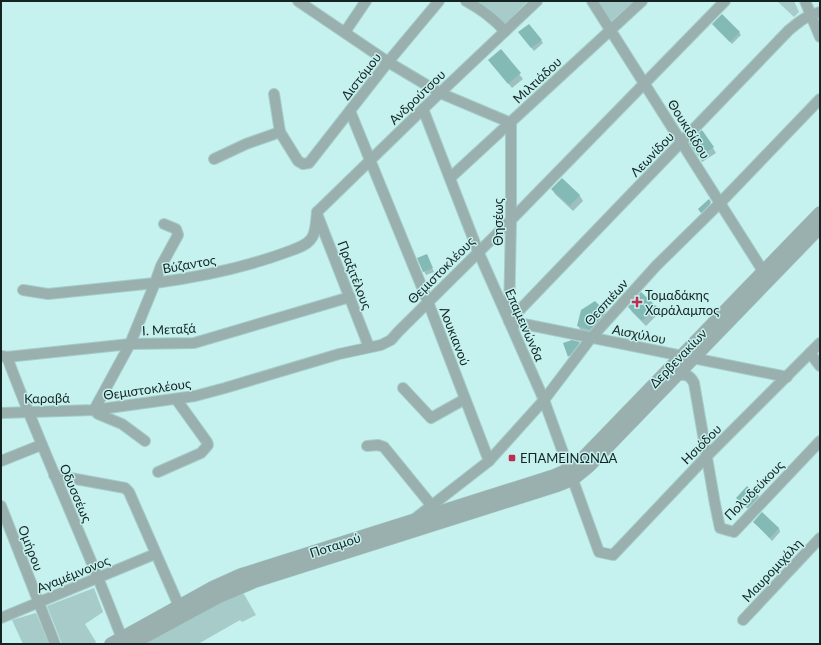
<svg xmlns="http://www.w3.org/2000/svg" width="821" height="645" font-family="Lato,sans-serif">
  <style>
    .green { fill: #a6cbc8 }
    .shadow { fill: #0003 }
    .building { fill: #84bab6 }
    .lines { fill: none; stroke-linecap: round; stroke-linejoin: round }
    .minor-casing { stroke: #a5ccc9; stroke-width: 12 }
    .tertiary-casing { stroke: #a5ccc9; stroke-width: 14 }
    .minor { stroke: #99b0af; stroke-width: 10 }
    .tertiary { stroke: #99b0af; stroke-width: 13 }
    .poi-dot { fill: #be2e53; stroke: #c5f1ee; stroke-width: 1.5 }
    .labels { text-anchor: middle; stroke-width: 3; stroke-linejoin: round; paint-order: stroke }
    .street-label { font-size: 13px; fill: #132423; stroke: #c5f1ee }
    .poi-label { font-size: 13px; fill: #132423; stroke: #c5f1ee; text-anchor: start }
  </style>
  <rect width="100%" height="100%" fill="#c5f1ee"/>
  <!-- green -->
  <g class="green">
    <path d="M466,1H528L503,26Z"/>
    <path d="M596,1H634L609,23Z"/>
    <path d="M777,1H794L799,12L794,17Z"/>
    <path d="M94,588L103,612L85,624L96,642L94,644H62L47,606Z"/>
    <path d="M241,589L256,615L242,622L240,620L198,644H139Z"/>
    <path d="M36,613L49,644H23L12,620Z"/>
  </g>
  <!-- shadow -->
  <g class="shadow">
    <path d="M715,27L739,32L741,35L732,44Z"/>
    <path d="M522,36L541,40L543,43L534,51Z"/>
    <path d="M501,51L523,79L512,88L489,60Z"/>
    <path d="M691,143L713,148L716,153L702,162Z"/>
    <path d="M562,179L580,196L583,201L573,211L555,194L552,189Z"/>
    <path d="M709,201L712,206L703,215L701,213Z"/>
    <path d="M418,259H428L434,272L426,275Z"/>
    <path d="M629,307L656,308L659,313L646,326L632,312Z"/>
    <path d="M605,313L608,318L593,334L582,332L578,326Z"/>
    <path d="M579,343L581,346L571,359L564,344Z"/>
    <path d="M758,497L760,500L750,511L737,498Z"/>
    <path d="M754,522L779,528L780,532L772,541Z"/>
  </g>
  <!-- building -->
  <g class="building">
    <path d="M722,14L740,32L730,42L712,24Z"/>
    <path d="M529,24L542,40L531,48L518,32Z"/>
    <path d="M501,49L521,73L508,84L488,60Z"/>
    <path d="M702,130L714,147L699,157L689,143Z"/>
    <path d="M562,178L580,195L570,206L551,189Z"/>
    <path d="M709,199L711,202L701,213L698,209Z"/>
    <path d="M427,254L433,268L423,272L417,258Z"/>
    <path d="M641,292L657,307L642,321L628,307Z"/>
    <path d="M595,301L606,312L590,330L577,326L581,310Z"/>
    <path d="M572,340L580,342L568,357L563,343Z"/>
    <path d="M747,486L759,496L747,508L736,498Z"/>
    <path d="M762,512L779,528L770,538L753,522Z"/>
  </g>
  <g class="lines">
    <!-- minor casing -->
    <g class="minor-casing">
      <g id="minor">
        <path d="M298,1L388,62L440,93L511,123V220L509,317"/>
        <path d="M466,1C481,9 493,18 505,31"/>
        <path d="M592,1L763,271"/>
        <path d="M805,1L820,37"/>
        <path d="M345,32L366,1"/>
        <path d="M274,94L280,132L298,161L303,164L309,163L388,62L439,1"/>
        <path d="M423,109L478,251L544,400L599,552L613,555L706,457L820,343"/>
        <path d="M350,111L428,302L489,461"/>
        <path d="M214,159L246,144L280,132"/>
        <path d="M450,178L642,1"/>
        <path d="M317,212L423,109L537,1"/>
        <path d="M317,214L369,347"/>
        <path d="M23,290L48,294L155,283L161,266L178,235L176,229L164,224"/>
        <path d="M509,321L789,30C799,22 807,15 820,12"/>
        <path d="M509,321L787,377"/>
        <path d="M810,353L820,366"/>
        <path d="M1,356L7,357L130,344L194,343L350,297"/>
        <path d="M7,357C43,454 88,547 124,644"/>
        <path d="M677,375C686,374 690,375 694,383L715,504L720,528L734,532L820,441"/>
        <path d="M403,388L431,418L465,399"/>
        <path d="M94,410L130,344L155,283C200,277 244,268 287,252C295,249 306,246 311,239C316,233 316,221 317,212"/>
        <path d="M94,410L98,414L122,424L145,441"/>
        <path d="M1,413L94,410L195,396L225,388L339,354L381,345L391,340L398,332L511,220L725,1"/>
        <path d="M367,446L378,445L384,447L432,506"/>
        <path d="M1,461L41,445"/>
        <path d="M158,472L201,453L208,445L207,442L176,399"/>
        <path d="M54,475L125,488L129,492L179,606"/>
        <path d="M1,506L55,644"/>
        <path d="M417,517L489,461L544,400L591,338L656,266L720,203L820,99"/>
        <path d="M1,618L155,554"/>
        <path d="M743,620L820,538"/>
      </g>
    </g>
    <!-- tertiary casing -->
    <g class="tertiary-casing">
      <g id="tertiary">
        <path d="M111,644L212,588L241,575L554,476L570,469L582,459L820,213"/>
        <path d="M131,644L218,597L255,581L558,485L573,479L589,466L820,227"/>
      </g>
    </g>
    <!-- minor -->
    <use href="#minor" class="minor"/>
    <!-- tertiary -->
    <use href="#tertiary" class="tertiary"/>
  </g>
  <!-- markers -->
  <g class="poi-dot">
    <path d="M635 296h4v4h4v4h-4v4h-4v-4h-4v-4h4z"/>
    <rect x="508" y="454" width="8" height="8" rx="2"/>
  </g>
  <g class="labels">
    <!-- street labels -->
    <g class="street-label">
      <text transform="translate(361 76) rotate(-52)" y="5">Διστόμου</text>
      <text transform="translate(537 80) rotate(-43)" y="5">Μιλτιάδου</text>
      <text transform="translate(417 97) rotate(-44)" y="5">Ανδρούτσου</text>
      <text transform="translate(689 129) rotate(58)" y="5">Θουκιδίδου</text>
      <text transform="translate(652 154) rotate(-46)" y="5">Λεωνίδου</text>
      <text transform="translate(498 222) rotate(-90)" y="5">Θησέως</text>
      <text transform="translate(189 264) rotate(-10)" y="5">Βύζαντος</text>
      <text transform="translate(441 270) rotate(-45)" y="5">Θεμιστοκλέους</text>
      <text transform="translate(355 275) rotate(69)" y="5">Πραξιτέλους</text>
      <text transform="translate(606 302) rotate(-48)" y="5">Θεσπιέων</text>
      <text transform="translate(525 325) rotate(66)" y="5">Επαμεινώνδα</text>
      <text transform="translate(169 329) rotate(-3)" y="5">Ι. Μεταξά</text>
      <text transform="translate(639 334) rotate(11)" y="5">Αισχύλου</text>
      <text transform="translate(455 336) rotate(69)" y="5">Λουκιανού</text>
      <text transform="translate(678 358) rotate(-46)" y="5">Δερβενακίων</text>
      <text transform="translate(147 389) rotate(-8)" y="5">Θεμιστοκλέους</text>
      <text transform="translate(47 398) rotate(-1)" y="5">Καραβά</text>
      <text transform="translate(701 444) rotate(-45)" y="5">Ησιόδου</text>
      <text transform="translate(754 490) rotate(-45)" y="5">Πολυδεύκους</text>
      <text transform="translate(76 493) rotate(67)" y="5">Οδυσσέως</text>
      <text transform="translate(335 545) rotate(-18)" y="5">Ποταμού</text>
      <text transform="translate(31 548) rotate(69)" y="5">Ομήρου</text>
      <text transform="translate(772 570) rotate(-47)" y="5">Μαυρομιχάλη</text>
      <text transform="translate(73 574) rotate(-22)" y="5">Αγαμέμνονος</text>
    </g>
    <!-- poi labels -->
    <g class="poi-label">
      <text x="645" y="300">Τομαδάκης<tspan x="645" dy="15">Χαράλαμπος</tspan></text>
      <text x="520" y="463">ΕΠΑΜΕΙΝΩΝΔΑ</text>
    </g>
  </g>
  <!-- border -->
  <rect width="821" height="645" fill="none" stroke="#132423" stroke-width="4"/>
</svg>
